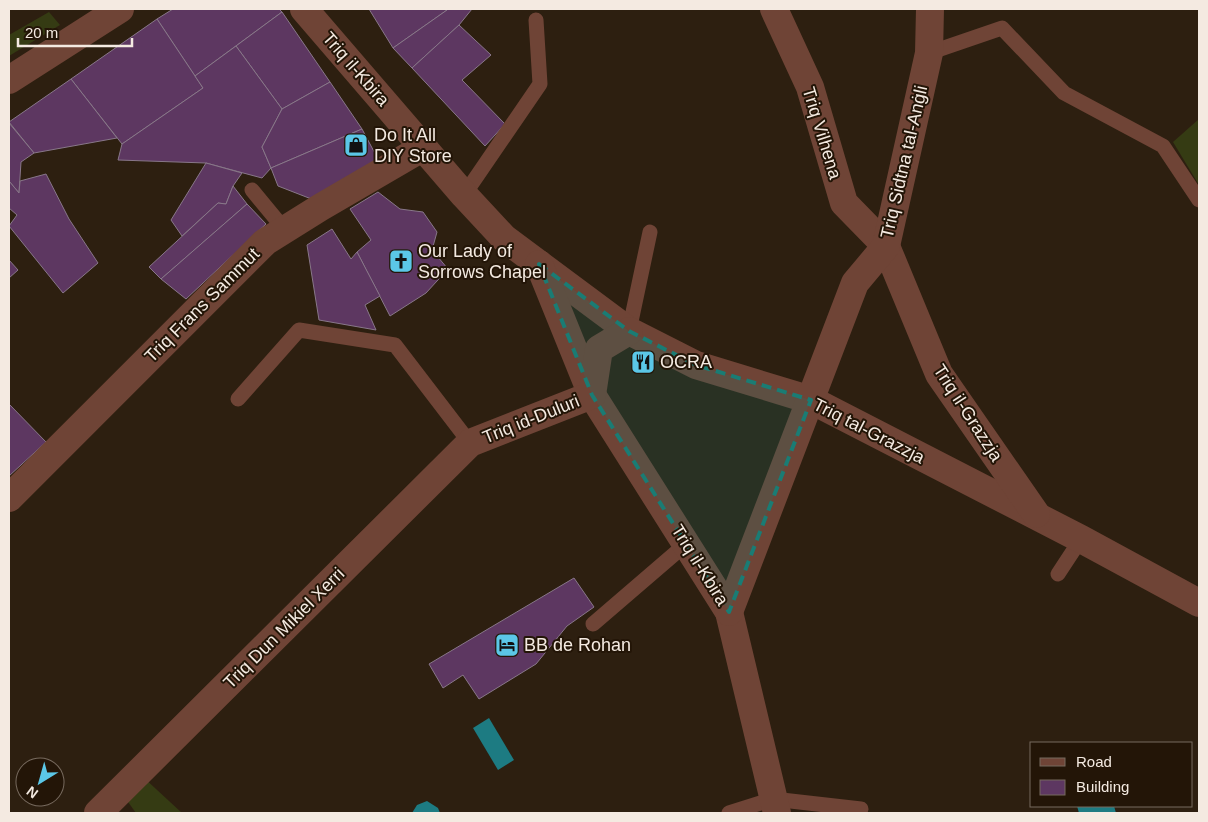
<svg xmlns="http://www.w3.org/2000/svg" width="1208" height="822" font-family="Arial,sans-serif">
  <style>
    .green { fill: #353b13 }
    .water { fill: #1d7b82 }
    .building { fill: #5d3761; stroke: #887789 }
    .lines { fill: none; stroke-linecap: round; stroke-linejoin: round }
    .service { stroke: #6f4436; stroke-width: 15 }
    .minor { stroke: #6f4436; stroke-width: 28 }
    .tertiary { stroke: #6f4436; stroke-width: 28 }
    .marked { fill: #1a7c74; fill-opacity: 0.2; stroke: #1a7c74; stroke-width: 4; stroke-dasharray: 10 6; stroke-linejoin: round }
    .labels { text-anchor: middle; stroke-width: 4; stroke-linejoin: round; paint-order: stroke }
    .street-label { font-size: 18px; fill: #f4eae1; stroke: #231507 }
    .poi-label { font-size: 18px; fill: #f4eae1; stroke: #231507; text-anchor: start }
  </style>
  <rect width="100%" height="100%" fill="#2d1f10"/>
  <!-- green -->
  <g class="green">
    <path d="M49,12L60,25L9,56V35Z"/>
    <path d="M1199,119V185L1173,142Z"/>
    <path d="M143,777L182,813H136L123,795Z"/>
  </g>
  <!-- water -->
  <g class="water">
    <path d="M489,718L514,760L498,770L473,728Z"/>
    <path d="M427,801L438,808L440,813H412L417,805Z"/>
    <path d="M1077,806H1114L1116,813H1079Z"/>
  </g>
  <!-- building -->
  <g class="building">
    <path d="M173,9H279L282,12L195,76L157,19Z"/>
    <path d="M369,9H446L447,10L393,48Z"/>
    <path d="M446,9H472L459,25L412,68L393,48L447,10Z"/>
    <path d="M282,12L330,82L282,109L236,46Z"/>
    <path d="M157,19L203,88L122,144L71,79Z"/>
    <path d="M459,25L491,55L462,80L505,124L485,146L412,68Z"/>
    <path d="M236,46L282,109L262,147L271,168L262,178L206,163L118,160L122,144L203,88L195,76Z"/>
    <path d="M71,79L117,138L34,153L9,122Z"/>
    <path d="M330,82L362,129L271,168L262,147L282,109Z"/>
    <path d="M9,123L34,153L21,162L19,193L9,181Z"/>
    <path d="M362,129L379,161L314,200L278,186L271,168Z"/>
    <path d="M206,163L242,173L233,186L226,204L218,203L182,236L171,220Z"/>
    <path d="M46,174L69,219L98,263L63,293L9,226L17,215L9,208V181L19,193L20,181Z"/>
    <path d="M233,186L247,204L161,279L149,267L218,203L226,204Z"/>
    <path d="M378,192L400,209L423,212L437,232L432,250L448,269L426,293L390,316L357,252L371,240L350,209Z"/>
    <path d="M247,204L266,224L186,299L161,279Z"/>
    <path d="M332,229L351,259L357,252L380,296L365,305L376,330L319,320L307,245Z"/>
    <path d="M9,260L18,270L9,278Z"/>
    <path d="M9,404L46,442L9,476Z"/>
    <path d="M574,578L594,607L567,626L536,664L479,699L463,675L443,688L429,664Z"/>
  </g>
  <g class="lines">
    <!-- service -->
    <g class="service">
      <path d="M929,53L1002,28L1064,93L1163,146L1199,200"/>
      <path d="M252,190L285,230"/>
      <path d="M464,195L540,84L536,20"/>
      <path d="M629,331L650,232"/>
      <path d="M238,399L299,330L395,345L470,443"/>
      <path d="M1058,574L1081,539"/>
      <path d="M593,624L686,544"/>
      <path d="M729,813L773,799L861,809"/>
    </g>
    <!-- minor -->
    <g class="minor">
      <path d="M304,9L464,195L504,238L629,331L696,365L811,400L1081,539L1199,603"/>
      <path d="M774,9L810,87L844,203L886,246L939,374L1036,514"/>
      <path d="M539,264L592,395L729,612L777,813"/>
      <path d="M9,498L265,242L321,207L424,147"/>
      <path d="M729,612L855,283L886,246L929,53L930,9"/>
      <path d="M98,813L470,443L592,395L599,349L629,331"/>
    </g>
    <!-- tertiary -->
    <path class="tertiary" d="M9,80L120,9"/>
  </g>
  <!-- marked area -->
  <path class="marked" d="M539,264L629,331L696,365L811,400L729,612L592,395Z"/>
  <!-- icons -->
  <defs>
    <g id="shop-square" transform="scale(1.25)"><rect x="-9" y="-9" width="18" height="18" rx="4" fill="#5bc7e7" stroke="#231507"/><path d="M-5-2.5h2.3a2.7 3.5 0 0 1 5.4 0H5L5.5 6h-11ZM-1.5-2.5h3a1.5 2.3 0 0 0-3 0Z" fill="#111"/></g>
    <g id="church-square" transform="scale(1.25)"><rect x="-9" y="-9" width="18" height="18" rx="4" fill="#5bc7e7" stroke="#231507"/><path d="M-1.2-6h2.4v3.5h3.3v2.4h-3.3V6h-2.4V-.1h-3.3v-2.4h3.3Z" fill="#111"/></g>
    <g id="restaurant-square" transform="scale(1.25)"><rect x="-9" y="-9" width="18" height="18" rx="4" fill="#5bc7e7" stroke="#231507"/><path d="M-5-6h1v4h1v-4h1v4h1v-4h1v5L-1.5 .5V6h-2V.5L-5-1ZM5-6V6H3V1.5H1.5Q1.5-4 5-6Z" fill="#111"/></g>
    <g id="hotel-square" transform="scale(1.25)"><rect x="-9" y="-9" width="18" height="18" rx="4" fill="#5bc7e7" stroke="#231507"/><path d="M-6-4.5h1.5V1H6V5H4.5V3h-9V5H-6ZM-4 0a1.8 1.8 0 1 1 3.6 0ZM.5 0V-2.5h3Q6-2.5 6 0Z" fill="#111"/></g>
  </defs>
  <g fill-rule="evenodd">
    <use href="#shop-square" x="356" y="145"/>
    <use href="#church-square" x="401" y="261"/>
    <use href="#restaurant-square" x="643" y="362"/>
    <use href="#hotel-square" x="507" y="645"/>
  </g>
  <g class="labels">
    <!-- street labels -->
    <g class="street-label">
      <text transform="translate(356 69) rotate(49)" y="6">Triq il-Kbira</text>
      <text transform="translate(822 133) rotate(73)" y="6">Triq Vilhena</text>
      <text transform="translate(904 162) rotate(-77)" y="6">Triq Sidtna tal-Anġli</text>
      <text transform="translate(202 305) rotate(-45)" y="6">Triq Frans Sammut</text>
      <text transform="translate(968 413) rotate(57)" y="6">Triq il-Grazzja</text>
      <text transform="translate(531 419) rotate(-22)" y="6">Triq id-Duluri</text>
      <text transform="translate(869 431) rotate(27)" y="6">Triq tal-Grazzja</text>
      <text transform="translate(700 565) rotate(58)" y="6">Triq il-Kbira</text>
      <text transform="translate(284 628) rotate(-45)" y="6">Triq Dun Mikiel Xerri</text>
    </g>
    <!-- poi labels -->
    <g class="poi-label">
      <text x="374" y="141">Do It All<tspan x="374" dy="21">DIY Store</tspan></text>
      <text x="418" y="257">Our Lady of<tspan x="418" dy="21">Sorrows Chapel</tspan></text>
      <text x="660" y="368">OCRA</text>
      <text x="524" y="651">BB de Rohan</text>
    </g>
  </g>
  <!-- border -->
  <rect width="1208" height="822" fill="none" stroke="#f4eae1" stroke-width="20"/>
  <!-- legend -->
  <rect x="1030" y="742" width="162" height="65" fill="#231507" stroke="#776a5e"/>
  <rect x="1040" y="758" width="25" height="8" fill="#6f4436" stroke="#776a5e"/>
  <text x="1076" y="767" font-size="15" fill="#f4eae1">Road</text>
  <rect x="1040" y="780" width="25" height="15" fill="#5d3761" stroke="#776a5e"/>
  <text x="1076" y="792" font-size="15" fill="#f4eae1">Building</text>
  <!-- north arrow -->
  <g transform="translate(40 782) rotate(217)"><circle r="24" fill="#231507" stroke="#776a5e"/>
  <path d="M0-4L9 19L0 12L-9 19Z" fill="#5bc7e7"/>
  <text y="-8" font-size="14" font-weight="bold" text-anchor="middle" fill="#f4eae1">N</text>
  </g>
  <!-- scale -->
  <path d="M18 38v8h114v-8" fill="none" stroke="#f4eae1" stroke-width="2.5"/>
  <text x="25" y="38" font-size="15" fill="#f4eae1" stroke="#231507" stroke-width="4" paint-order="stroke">20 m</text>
</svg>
